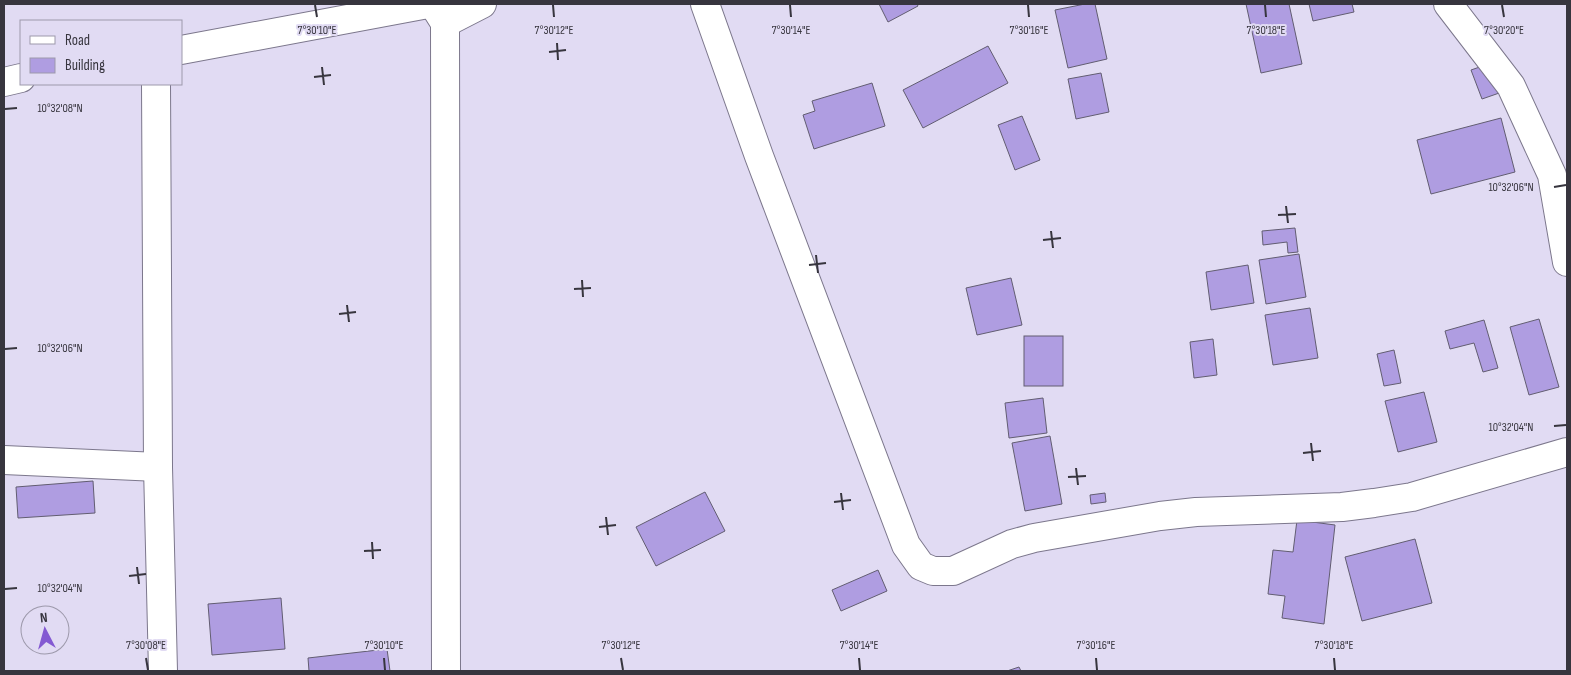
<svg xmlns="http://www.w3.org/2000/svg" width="1571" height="675" font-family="'Sofia Sans Condensed',sans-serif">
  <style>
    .building { fill: #af9de1; stroke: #625d71 }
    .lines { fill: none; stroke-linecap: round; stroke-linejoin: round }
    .street-casing { stroke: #7c778c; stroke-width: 30 }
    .secondary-casing { stroke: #7c778c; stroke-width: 30 }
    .street { stroke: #fff; stroke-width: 28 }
    .secondary { stroke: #fff; stroke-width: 28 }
    .ticks { fill: none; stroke: #37353e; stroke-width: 2 }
    .ticks-label { font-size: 12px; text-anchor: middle; fill: #37353e; stroke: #e1dbf3; stroke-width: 4; stroke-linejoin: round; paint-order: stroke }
  </style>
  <rect width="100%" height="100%" fill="#e1dbf3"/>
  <!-- building -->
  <g class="building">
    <path d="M879,4H917L918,6L888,22Z"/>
    <path d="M1085,4H1095L1107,59L1068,68L1055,10Z"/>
    <path d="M1246,4H1289L1302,64L1261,73Z"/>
    <path d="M1309,4H1352L1354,12L1313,21Z"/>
    <path d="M988,46L1008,83L923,128L903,90Z"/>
    <path d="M1494,62L1505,91L1482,99L1471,70Z"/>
    <path d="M1101,73L1109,112L1076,119L1068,79Z"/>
    <path d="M872,83L885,126L814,149L803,115L815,111L812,101Z"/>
    <path d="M1022,116L1040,160L1015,170L998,125Z"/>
    <path d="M1501,118L1515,172L1431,194L1417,140Z"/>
    <path d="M1295,228L1298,252L1288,253L1287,242L1263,245L1262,231Z"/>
    <path d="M1299,254L1306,297L1266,304L1259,260Z"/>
    <path d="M1248,265L1254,303L1211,310L1206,272Z"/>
    <path d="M1011,278L1022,325L977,335L966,288Z"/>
    <path d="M1310,308L1318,358L1273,365L1265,315Z"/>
    <path d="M1539,319L1559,387L1529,395L1510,327Z"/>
    <path d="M1484,320L1498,368L1483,372L1474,343L1450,349L1445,331Z"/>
    <rect x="1024" y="336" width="39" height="50"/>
    <path d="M1213,339L1217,375L1194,378L1190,342Z"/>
    <path d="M1394,350L1401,383L1384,386L1377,354Z"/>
    <path d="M1424,392L1437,442L1398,452L1385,401Z"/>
    <path d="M1043,398L1047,433L1009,438L1005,403Z"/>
    <path d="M1050,436L1062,504L1025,511L1012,443Z"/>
    <path d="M93,481L95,513L18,518L16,487Z"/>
    <path d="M705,492L725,531L656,566L636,527Z"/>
    <path d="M1105,493L1106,502L1091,504L1090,495Z"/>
    <path d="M1297,520L1335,525L1324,624L1282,618L1285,596L1268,594L1273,550L1293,552Z"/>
    <path d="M1415,539L1432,603L1362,621L1345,557Z"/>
    <path d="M878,570L887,591L841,611L832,590Z"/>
    <path d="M281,598L285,649L212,655L208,604Z"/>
    <path d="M387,649L390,671H309L308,658Z"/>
    <path d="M1019,667L1021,671H1007Z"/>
  </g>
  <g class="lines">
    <!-- street casing -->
    <g class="street-casing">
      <g id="street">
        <path d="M433,4L445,23L446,671"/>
        <path d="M705,4L759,156L906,545L921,566L933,571H953L1012,544L1034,538L1160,516L1196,512L1342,507L1374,503L1412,497L1567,452"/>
        <path d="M1448,4L1511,86L1552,175L1567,262"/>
        <path d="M181,50L428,4"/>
        <path d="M4,82L21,78"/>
        <path d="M156,84L158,467L163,671"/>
        <path d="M4,460L158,467"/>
      </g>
    </g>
    <!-- secondary casing -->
    <g class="secondary-casing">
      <path id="secondary" d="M445,23L482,4"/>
    </g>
    <!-- street -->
    <use href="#street" class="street"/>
    <!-- secondary -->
    <use href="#secondary" class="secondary"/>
  </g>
  <!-- ticks -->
  <path class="ticks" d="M315,5L317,17M553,5L554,17M790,5L791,17M1028,5L1029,17M1265,5L1266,17M1502,5L1504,17M557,43L558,60M549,52L566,50M322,67L324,85M314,77L331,75M5,109L17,108M1554,187L1566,185M1286,206L1288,223M1278,215L1296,214M1051,231L1053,248M1043,240L1061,238M816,255L818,273M809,265L826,263M582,280L583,297M574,289L591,288M347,305L349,322M339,314L356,312M5,349L17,348M1554,426L1566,425M1311,443L1313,461M1303,453L1321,451M1076,468L1078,485M1068,477L1086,476M841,493L843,510M834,502L851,500M606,517L608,535M599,527L616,525M372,542L373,559M364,551L381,550M137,567L139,584M129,576L146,574M5,589L17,588M146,658L148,670M384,658L385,670M621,658L623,670M859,658L860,670M1096,658L1097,670M1334,658L1335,670"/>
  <g class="ticks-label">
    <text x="317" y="34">7°30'10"E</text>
    <text x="554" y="34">7°30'12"E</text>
    <text x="791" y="34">7°30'14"E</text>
    <text x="1029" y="34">7°30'16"E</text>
    <text x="1266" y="34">7°30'18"E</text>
    <text x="1504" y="34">7°30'20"E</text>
    <text x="60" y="112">10°32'08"N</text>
    <text x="1511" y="191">10°32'06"N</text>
    <text x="60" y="352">10°32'06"N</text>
    <text x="1511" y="431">10°32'04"N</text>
    <text x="60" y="592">10°32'04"N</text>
    <text x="146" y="649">7°30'08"E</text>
    <text x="384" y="649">7°30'10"E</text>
    <text x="621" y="649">7°30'12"E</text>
    <text x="859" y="649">7°30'14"E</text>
    <text x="1096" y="649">7°30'16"E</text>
    <text x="1334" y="649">7°30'18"E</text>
  </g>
  <!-- border -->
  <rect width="1571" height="675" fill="none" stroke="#37353e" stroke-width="10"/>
  <!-- legend -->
  <rect x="20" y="20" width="162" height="65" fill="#e1dbf3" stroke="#9d99ab"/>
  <rect x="30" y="36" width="25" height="8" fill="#ffffff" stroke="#9d99ab"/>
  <text x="65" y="45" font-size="15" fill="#37353e">Road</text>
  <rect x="30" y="58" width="25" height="15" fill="#af9de1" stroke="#9d99ab"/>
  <text x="65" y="70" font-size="15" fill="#37353e">Building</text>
  <!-- north arrow -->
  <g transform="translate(45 630) rotate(354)"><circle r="24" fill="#e1dbf3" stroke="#9d99ab"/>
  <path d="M0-4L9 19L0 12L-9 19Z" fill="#8359d2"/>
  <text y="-8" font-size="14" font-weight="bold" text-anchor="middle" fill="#37353e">N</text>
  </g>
</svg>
